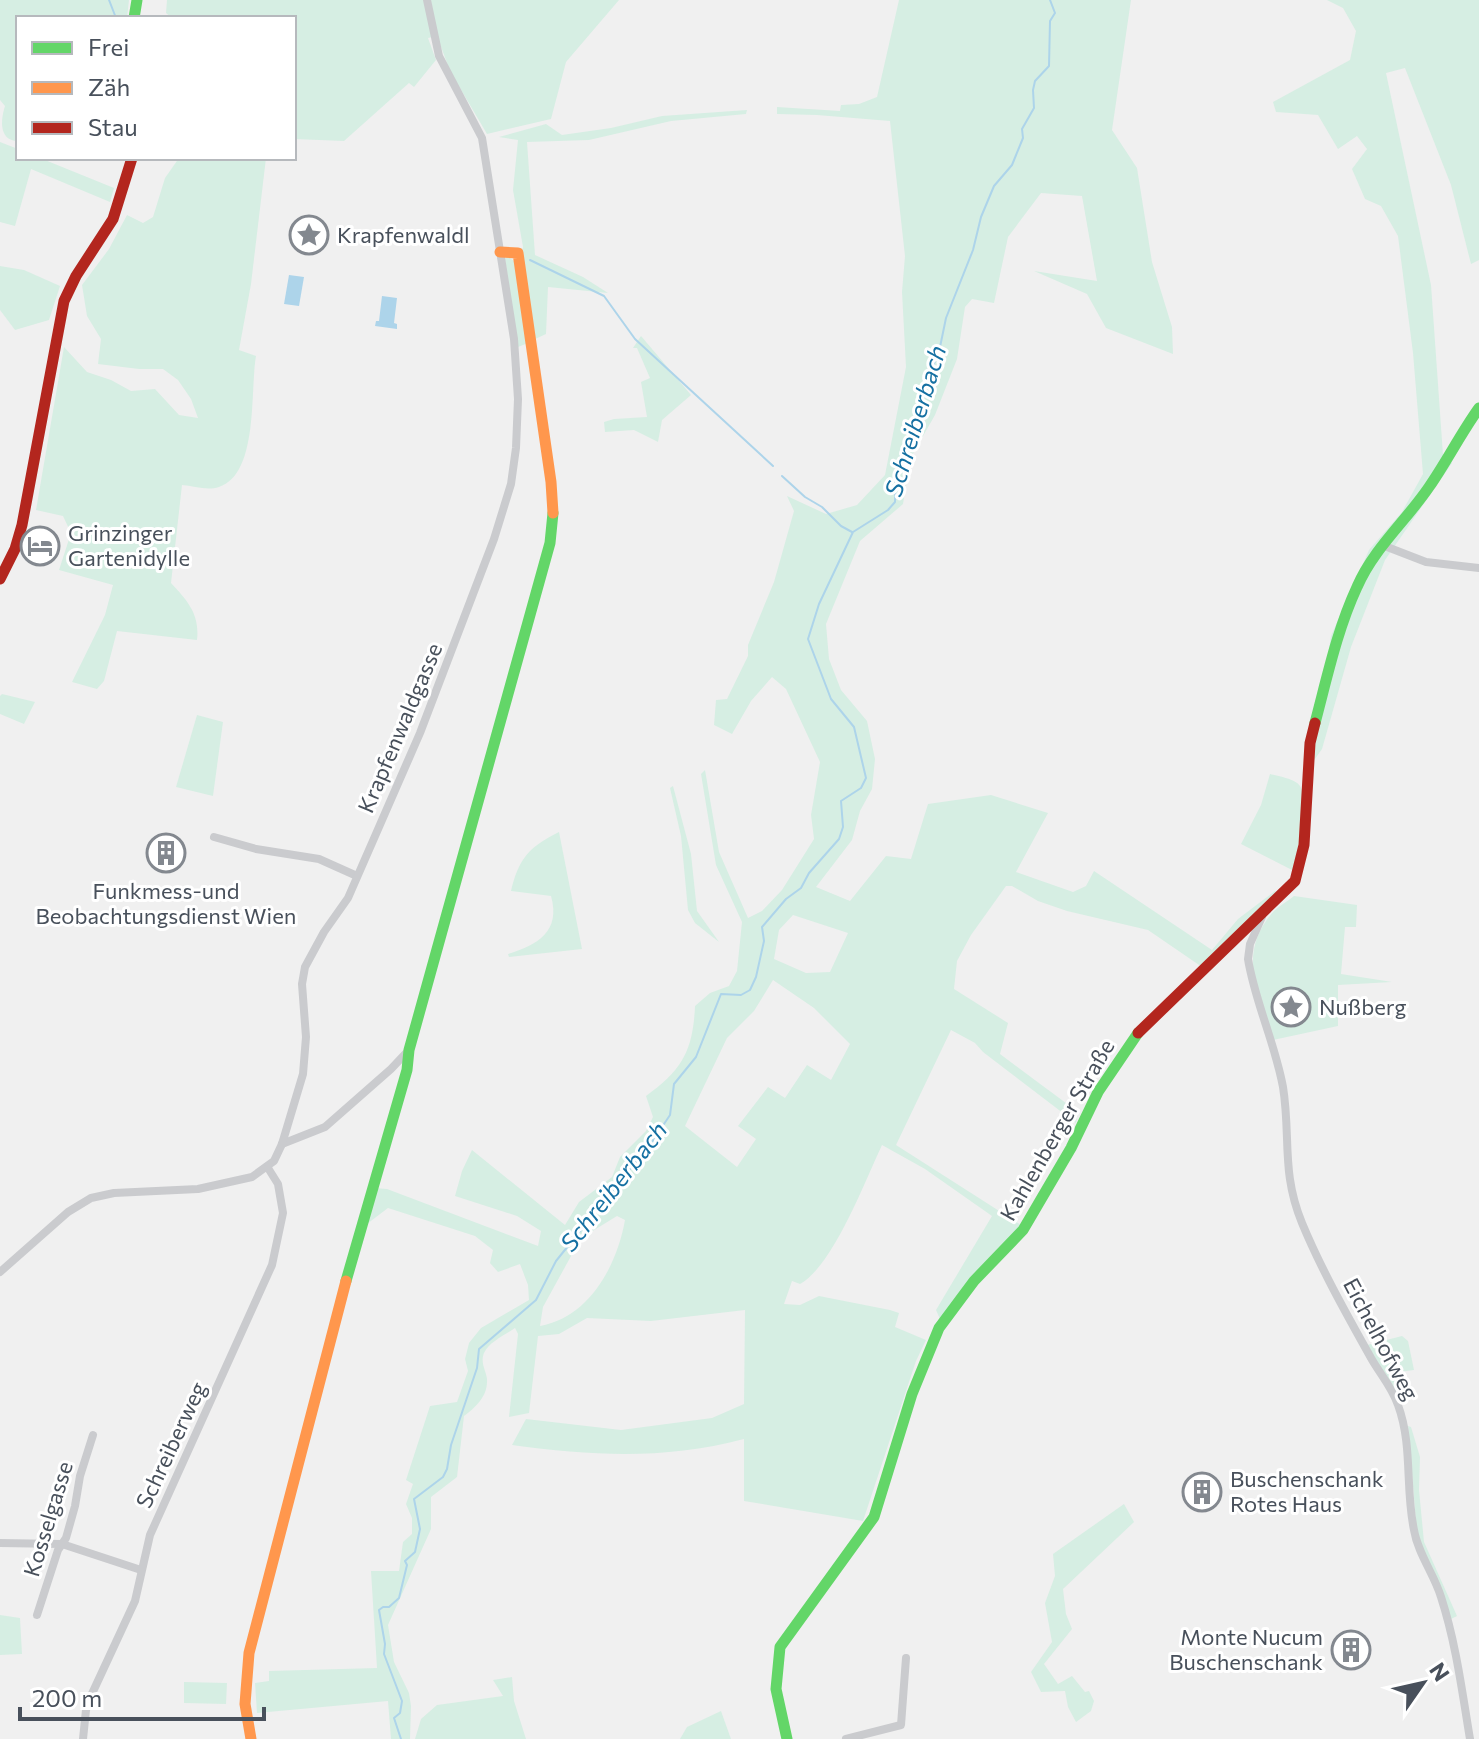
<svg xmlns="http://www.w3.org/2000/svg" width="1479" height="1739" font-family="Commissioner,sans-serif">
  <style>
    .green { fill: #d6eee3; fill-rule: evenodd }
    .water { fill: #add4ea }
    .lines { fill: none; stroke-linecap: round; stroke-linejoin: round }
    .stream { stroke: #add4ea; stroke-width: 2 }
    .street { stroke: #cacbce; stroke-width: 8 }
    .fast { stroke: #63d668; stroke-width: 11 }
    .slow { stroke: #ff974d; stroke-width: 11 }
    .jam { stroke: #b3261e; stroke-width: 11 }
    .labels { text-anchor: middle; stroke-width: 6; stroke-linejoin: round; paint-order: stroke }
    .poi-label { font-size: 22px; fill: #48505b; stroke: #fff; text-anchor: start }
    .street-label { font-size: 22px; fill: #48505b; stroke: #fff }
    .water-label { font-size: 24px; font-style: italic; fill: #1570a2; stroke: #fff }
  </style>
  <rect width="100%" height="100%" fill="#f0f0f0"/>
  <!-- green -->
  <g class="green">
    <path d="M0,0H129L127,18H18V141H16C0,139 0,122 5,106L0,100Z"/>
    <path d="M167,0H619L566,62L551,119L487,134L450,71L437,36L428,38L436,60L414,87L409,83L344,141L294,139V18H172L166,13Z"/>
    <path d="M899,0H1131L1112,130L1137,168L1152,262L1172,327L1173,354L1106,328L1087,294L1034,271L1097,281L1082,196L1041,193L1008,237L994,303L972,299L965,307L957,359L935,415L911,457L903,504L860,541L826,624L829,659L841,690L867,721L875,759L872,789L860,811L852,840L816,887L850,901L886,856L911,859L928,804L991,795L1048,813L1016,872L1073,892L1086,886L1094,871L1212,950L1238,919L1275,891L1280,894L1202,967L1148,930L1067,911L1038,901L1012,886H1006L971,935L957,961L954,989L1008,1023L1000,1054L1078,1112L1076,1123L983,1052L975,1043L951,1030L896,1145L1021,1225L940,1319L936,1310L992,1216L925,1169L882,1145C865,1181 833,1266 800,1284L792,1281L784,1304L800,1305L819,1296L890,1310L899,1313L895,1327L926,1340L916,1361L863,1521L744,1501V1439C664,1460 594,1456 512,1445L526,1419L621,1430L712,1418L744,1404L745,1310L651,1321L587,1318L559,1334L538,1336L529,1413L509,1417L518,1334L515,1328C505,1335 489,1342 484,1353C480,1363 486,1370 487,1379C488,1396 476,1407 464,1416L457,1477L431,1497V1529L388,1625L394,1662L409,1693L411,1706L410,1739H391L388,1701L257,1713L255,1683L269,1681V1671L377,1668L371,1571H399L403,1542L412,1534V1518L406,1504L413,1484L406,1480L430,1406L457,1402L468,1371L465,1359L469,1343L481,1328L529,1300L528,1285L520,1264L498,1272L490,1263L493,1250L475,1236L388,1208L363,1227L375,1188L387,1189L538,1246L541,1231L517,1216L455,1196L462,1171L472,1150L565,1225L579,1202L612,1177L620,1157L646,1131L653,1117L646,1096C682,1070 693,1051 695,1006L710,993L729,986L737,971L742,922L716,865L701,774L705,770L719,852L748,918L762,911L782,890L814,839L811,815L820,762L786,689L772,677L751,701L732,734L714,725L716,700L727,699L748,656V645L774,582L794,511L787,496L826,514L857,505L885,475L906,367L902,292L905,256L890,121L817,115L777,114V107L840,111L841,105L859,104L877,97ZM793,915L848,933L830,972L806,973L774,959L779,930ZM773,980L814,1008L850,1044L831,1080L807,1065L785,1098L768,1087L738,1126L756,1139L737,1167L685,1126L727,1038L754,1011ZM617,1216L625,1220C617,1265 590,1317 540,1326L543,1307L587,1227L591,1232Z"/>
    <path d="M1327,0H1479V260L1471,264L1451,185L1405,68L1386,73L1431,285L1443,455L1452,463L1385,560L1351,647L1322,749L1312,763L1331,636L1369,550L1402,512L1423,474L1413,353L1398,236L1381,206L1365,199L1352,169L1367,149L1357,136L1338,149L1318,115L1276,112L1273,102L1350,60L1356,31L1343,8Z"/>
    <path d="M747,110L746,114L671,121L589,140L527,142L535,255L583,277L608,293L548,287L546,334L533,340L520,258L523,247L513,190L518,140L499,137L546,124L562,135L611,128L662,116Z"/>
    <path d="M0,142L18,149V158H40L114,188L110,202L31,169L15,226L0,222Z"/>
    <path d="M179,158H266L251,284L239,350L256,356C250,390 259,474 219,487C207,491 194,486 182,485L171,583C188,601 200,615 197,640L117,631L104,681L97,689L72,682L105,615L113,585L59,570L71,533L63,516L36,510L64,347L87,372L111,380L131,391L155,389L179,415L198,418L191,399L178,380L163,369H139L98,364L101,339L87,316L82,285L109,249L127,215L143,223L153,217L165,178Z"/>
    <path d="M507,256L514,261L516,268L528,343L518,347L505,259Z"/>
    <path d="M0,266L24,270L60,286L49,320L15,330L0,310Z"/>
    <path d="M641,336L691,395L662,420L658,442L634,430L605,432L604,422L614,419L647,417L641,382L650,378L637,348H633Z"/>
    <path d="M2,694L35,702L24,724L0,714V696Z"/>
    <path d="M197,715L223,722L213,796L176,787Z"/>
    <path d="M1270,774C1278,776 1296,779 1300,786C1309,800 1297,854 1294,871L1241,844L1261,805Z"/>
    <path d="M673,786L691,854L697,911L719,942L695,923L688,910L681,836L670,788Z"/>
    <path d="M559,832L582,949L509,957L508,954C538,945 561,931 551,896L511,891C519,858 529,847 559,832Z"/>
    <path d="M1294,896L1357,905L1356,927H1345L1341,974L1392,982L1338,985V1026L1273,1040C1258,994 1236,952 1274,911C1280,905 1287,902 1294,896Z"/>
    <path d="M1402,1336L1408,1341L1414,1370L1399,1372L1406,1391L1398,1396L1367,1345Z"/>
    <path d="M1408,1426L1411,1427L1420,1457L1419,1490L1424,1542L1457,1616L1451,1619L1417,1534Z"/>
    <path d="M1124,1504L1134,1522L1063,1589L1066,1614L1072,1629L1044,1664L1058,1684L1072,1676L1085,1692L1089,1691L1094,1701L1091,1711L1076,1722L1068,1707L1065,1691L1041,1692L1031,1672L1052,1642L1045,1603L1055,1576L1053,1554Z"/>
    <path d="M0,1615L20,1618L22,1654L0,1655Z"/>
    <path d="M512,1677L514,1701L526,1739H415L421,1719L437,1705L503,1696L493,1680Z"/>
    <path d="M184,1682L227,1683L226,1704L184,1703Z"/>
    <path d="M721,1711L731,1739H680L687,1727Z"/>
  </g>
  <!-- water -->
  <g class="water">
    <path d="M289,275L304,277L299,306L284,304Z"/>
    <path d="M382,296L397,298L394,323L397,324V329L375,326L376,321H379Z"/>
  </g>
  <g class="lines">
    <!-- stream -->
    <g class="stream">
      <path d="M109,0L116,18"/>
      <path d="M530,260L604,296L635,339L773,466"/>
      <path d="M782,476L805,497L822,507L841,526L852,532"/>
      <path d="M401,1739L394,1718L400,1713L402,1701L384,1654L385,1644L379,1610L383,1607H389L399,1598L407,1565L405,1561L415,1552L420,1529L414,1499L443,1477L447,1469L451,1445L477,1368L479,1349L536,1300L556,1261L654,1139L670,1115L674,1084L696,1057L721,994L741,995L750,990L756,977L764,941L762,927L786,899L801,888L809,873L839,839L843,827L841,801L861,788L866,778L854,727L831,699L808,639L819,604L853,532L888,510L895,502L896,469L940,347L946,318L973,250L981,217L994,186L1012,165L1023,138L1022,129L1034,108L1033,90L1035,81L1049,66L1050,21L1055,13L1050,0"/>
    </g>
    <!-- street -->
    <g class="street">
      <path d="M1382,545L1426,562L1479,568"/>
      <path d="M214,837L256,849L319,859L357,876"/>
      <path d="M1262,917L1250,944L1248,959C1255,1002 1275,1043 1283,1087C1291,1137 1281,1172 1302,1223C1321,1269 1347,1315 1371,1358C1380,1374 1392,1387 1398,1405C1413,1446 1405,1488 1414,1530C1418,1554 1434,1574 1441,1597C1456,1643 1462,1691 1470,1739"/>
      <path d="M282,1144L325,1127L391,1069L408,1051"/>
      <path d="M0,1272L68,1212L91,1198L114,1193L198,1189L252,1177L274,1161L282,1144L303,1074L306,1037L302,984L305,967L324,932L348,898L420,733L494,539L511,484L516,448L518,399L514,339L482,138L439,56L427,0"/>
      <path d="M0,1543L62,1544L141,1570"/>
      <path d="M37,1615L58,1550L66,1538L75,1506L80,1476L93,1435"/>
      <path d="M83,1739L86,1710L90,1698L135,1601L150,1535L272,1265L283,1213L278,1184L268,1168"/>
      <path d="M846,1739L901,1725L906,1658"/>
    </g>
    <!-- fast -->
    <g class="fast">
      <path d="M134,18L137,0"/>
      <path d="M1315,723C1327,678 1337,630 1357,587C1374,548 1406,521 1429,487C1447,461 1461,433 1479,408"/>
      <path d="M346,1281L407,1070L409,1050L550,543L553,513"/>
      <path d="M787,1739L776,1689L780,1647L874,1517L912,1394L939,1328L974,1281L1023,1230L1071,1148L1098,1092L1138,1033"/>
    </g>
    <!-- slow -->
    <g class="slow">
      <path d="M500,252L518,253L551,482L553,513"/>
      <path d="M251,1739L245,1704L249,1653L346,1281"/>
    </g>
    <!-- jam -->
    <g class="jam">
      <path d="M0,579L15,549L22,525L64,301L76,276L113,219L132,158"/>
      <path d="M1138,1033L1295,881L1304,845L1310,743L1315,723"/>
    </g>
  </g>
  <!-- icons -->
  <defs>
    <g id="sight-ring" transform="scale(2)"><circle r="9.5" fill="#fff" stroke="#83888f" stroke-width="1.5"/><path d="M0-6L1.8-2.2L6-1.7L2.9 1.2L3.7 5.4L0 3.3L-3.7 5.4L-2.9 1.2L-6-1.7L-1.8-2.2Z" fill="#83888f"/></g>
    <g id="hotel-ring" transform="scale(2)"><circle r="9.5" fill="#fff" stroke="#83888f" stroke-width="1.5"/><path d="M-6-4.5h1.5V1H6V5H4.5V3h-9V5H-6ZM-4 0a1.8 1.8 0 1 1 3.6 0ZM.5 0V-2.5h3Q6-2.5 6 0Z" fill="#83888f"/></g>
    <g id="building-ring" transform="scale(2)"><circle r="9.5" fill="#fff" stroke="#83888f" stroke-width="1.5"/><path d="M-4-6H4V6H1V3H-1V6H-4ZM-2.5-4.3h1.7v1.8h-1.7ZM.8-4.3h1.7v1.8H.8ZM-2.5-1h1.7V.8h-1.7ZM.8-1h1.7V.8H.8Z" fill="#83888f"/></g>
  </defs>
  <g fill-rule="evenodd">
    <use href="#sight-ring" x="309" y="235"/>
    <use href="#hotel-ring" x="40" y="546"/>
    <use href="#building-ring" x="166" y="853"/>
    <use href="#sight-ring" x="1291" y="1007"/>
    <use href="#building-ring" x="1202" y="1492"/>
    <use href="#building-ring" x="1351" y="1650"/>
  </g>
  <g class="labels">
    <!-- poi labels -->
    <g class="poi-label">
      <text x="337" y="243">Krapfenwaldl</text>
      <text x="68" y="541">Grinzinger<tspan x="68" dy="25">Gartenidylle</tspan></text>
      <text x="166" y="899" text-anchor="middle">Funkmess-und<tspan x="166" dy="25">Beobachtungsdienst Wien</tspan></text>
      <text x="1319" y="1015">Nußberg</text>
      <text x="1230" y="1487">Buschenschank<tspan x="1230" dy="25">Rotes Haus</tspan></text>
      <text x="1323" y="1645" text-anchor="end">Monte Nucum<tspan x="1323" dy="25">Buschenschank</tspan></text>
    </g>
    <!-- street labels -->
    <g class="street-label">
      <text transform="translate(400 728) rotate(-67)" y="8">Krapfenwaldgasse</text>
      <text transform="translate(1057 1130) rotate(-60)" y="8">Kahlenberger Straße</text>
      <text transform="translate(1381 1339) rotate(62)" y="8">Eichelhofweg</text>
      <text transform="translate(171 1445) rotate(-65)" y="8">Schreiberweg</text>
      <text transform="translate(48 1519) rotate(-73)" y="8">Kosselgasse</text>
    </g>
    <!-- water labels -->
    <g class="water-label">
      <text transform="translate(916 421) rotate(-73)" y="8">Schreiberbach</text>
      <text transform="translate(614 1187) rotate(-52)" y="8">Schreiberbach</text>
    </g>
  </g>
  <!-- legend -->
  <rect x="16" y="16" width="280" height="144" fill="#ffffff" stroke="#b6b9bd" stroke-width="2"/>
  <rect x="32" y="42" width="40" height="12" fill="#63d668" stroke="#b6b9bd" stroke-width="2"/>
  <text x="88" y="56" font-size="24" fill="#48505b">Frei</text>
  <rect x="32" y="82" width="40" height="12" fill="#ff974d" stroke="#b6b9bd" stroke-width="2"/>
  <text x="88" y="96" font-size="24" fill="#48505b">Zäh</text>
  <rect x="32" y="122" width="40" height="12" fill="#b3261e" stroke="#b6b9bd" stroke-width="2"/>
  <text x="88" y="136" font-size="24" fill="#48505b">Stau</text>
  <!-- north arrow -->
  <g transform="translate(1423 1683) rotate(56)" stroke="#ffffff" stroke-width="6" paint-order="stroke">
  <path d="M0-6L14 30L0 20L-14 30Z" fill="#48505b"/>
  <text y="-12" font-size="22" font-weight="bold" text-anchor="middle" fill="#48505b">N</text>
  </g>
  <!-- scale -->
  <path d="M20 1707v12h244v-12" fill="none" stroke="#48505b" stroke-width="4"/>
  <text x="32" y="1707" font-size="24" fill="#48505b" stroke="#ffffff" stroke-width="6" paint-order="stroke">200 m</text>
</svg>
